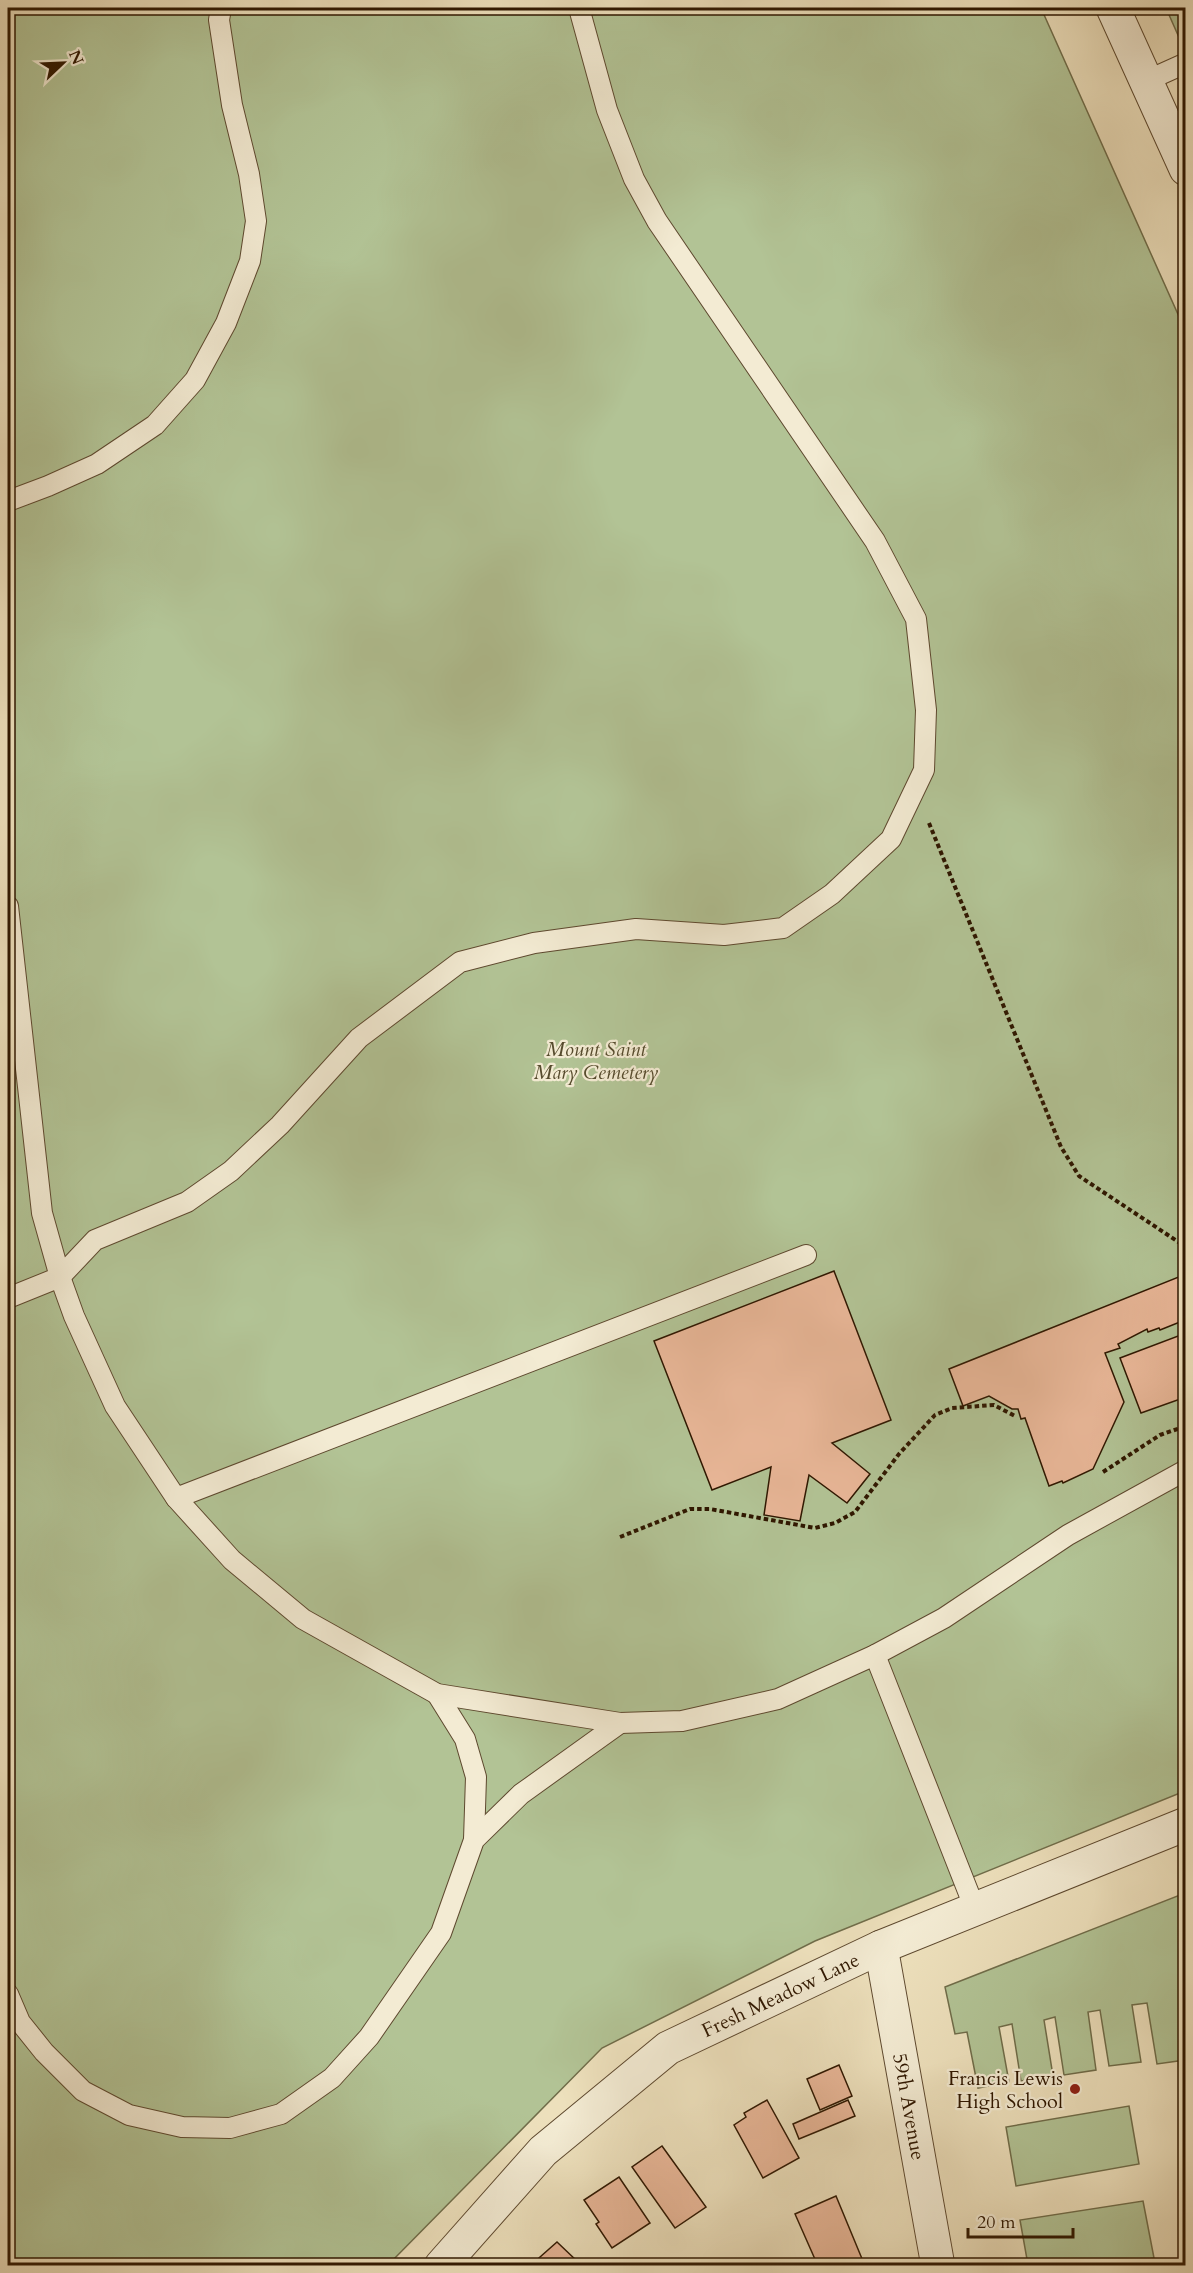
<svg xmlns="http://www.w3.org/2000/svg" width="1193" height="2273" font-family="Cardo,serif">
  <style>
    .green { fill: #b2c395; stroke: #706d4a; stroke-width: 1.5 }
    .building { fill: #e8b697; stroke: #2f1700; stroke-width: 1.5 }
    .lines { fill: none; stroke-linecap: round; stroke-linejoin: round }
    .service-casing { stroke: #5e492f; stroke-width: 22 }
    .minor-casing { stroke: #5e492f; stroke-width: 35 }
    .tertiary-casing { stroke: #5e492f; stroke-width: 35 }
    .path { stroke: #2f1700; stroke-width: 4; stroke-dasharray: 4.5 3; stroke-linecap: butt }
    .service { stroke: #f3ebd3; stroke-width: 20 }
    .minor { stroke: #f3ebd3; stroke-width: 33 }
    .tertiary { stroke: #f3ebd3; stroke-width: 33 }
    .poi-dot { fill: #8f2418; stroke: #f3ebd3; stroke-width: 2 }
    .labels { text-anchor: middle; stroke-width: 4.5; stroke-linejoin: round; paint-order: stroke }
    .park-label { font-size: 20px; font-style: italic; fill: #564b2d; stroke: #f3ebd3 }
    .street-label { font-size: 20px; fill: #2f1700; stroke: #f3ebd3 }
    .poi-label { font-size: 20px; fill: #2f1700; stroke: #f3ebd3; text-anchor: end }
  </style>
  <rect width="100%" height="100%" fill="#ede0bc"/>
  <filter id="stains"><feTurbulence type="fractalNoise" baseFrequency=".00333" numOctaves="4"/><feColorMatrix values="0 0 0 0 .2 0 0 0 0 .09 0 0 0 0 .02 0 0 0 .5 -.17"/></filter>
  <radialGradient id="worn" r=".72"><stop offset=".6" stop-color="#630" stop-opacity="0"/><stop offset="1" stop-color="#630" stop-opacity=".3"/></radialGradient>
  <!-- green -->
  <g class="green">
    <path d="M8,8H1041L1185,330V1791L815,1941L602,2048L388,2265L9,2266L8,2261Z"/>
    <path d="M1166,8H1185V51Z"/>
    <path d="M1185,1893V2060L1157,2064L1147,2003L1132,2005L1141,2062L1109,2066L1100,2010L1088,2012L1096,2070L1064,2075L1055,2017L1044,2020L1053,2076L1021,2081L1012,2024L999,2027L1009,2082L978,2088L967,2032L955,2034L945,1987Z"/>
    <path d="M1129,2106L1139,2164L1016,2186L1006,2127Z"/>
    <path d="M1143,2201L1154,2258L1112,2265H1028L1020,2220Z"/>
  </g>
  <!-- building -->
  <g class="building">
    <path d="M834,1271L891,1420L832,1443L870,1474L847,1503L809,1475L800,1521L764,1515L771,1467L712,1490L654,1341Z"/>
    <path d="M1186,1274V1317L1180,1319V1322L1160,1330L1159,1328L1148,1332L1147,1329L1118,1344L1120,1348L1105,1353L1124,1402L1093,1469L1063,1483L1062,1481L1049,1486L1025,1418L1021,1419L1018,1409H1012L989,1396L963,1406L949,1369Z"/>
    <path d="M1186,1333V1397L1141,1413L1120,1358Z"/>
    <path d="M839,2065L852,2096L820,2110L807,2079Z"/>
    <path d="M767,2100L799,2158L763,2178L734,2125L746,2117L744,2113Z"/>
    <path d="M848,2100L855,2116L799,2139L793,2124Z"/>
    <path d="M662,2146L706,2207L675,2228L632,2167Z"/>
    <path d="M619,2177L650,2223L612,2248L596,2224L599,2222L584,2200Z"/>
    <path d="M836,2196L865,2266H818L795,2214Z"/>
    <path d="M557,2242L578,2262L574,2266L531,2265Z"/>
  </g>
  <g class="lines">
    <!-- service casing -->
    <g class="service-casing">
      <g id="service">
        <path d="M1146,81L1186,63"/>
        <path d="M8,501L48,486L97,464L155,425L195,380L226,323L250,261L256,221L249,174L232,105L219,20L221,8"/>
        <path d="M8,906L42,1213L60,1277L74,1316L115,1406L176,1498L232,1560L303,1619L437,1694L620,1723L682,1721L778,1699L875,1655L944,1618L1068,1535L1186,1470"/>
        <path d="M8,1298L60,1277L95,1240L187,1202L231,1171L280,1125L359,1038L460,962L534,943L636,929L724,935L783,928L832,894L891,839L924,770L926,710L916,619L875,541L657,221L634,179L607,110L579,8"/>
        <path d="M176,1498L806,1255"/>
        <path d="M875,1655L975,1909"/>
        <path d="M437,1694L465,1739L476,1777L474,1840"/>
        <path d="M8,1994L20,2022L44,2052L83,2091L129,2115L182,2127L230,2128L281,2114L332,2078L369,2037L441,1933L474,1840L521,1794L620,1723"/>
      </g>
    </g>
    <!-- minor casing -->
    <g class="minor-casing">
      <g id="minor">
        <path id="s1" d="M881,1947L938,2266"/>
        <path id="s2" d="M441,2266L543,2151L668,2048L881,1947L1186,1824"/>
      </g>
    </g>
    <!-- tertiary casing -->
    <g class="tertiary-casing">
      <path id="tertiary" d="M1113,8L1186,169"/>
    </g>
    <!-- path -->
    <g class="path">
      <path d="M929,823L1061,1147L1079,1176L1186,1247"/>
      <path d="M1103,1472L1160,1435L1186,1426"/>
      <path d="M620,1537L690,1509H710L815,1528L835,1523L855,1512L899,1454L935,1415L952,1408L994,1405L1015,1416"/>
    </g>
    <!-- service -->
    <use href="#service" class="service"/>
    <!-- minor -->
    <use href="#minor" class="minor"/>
    <!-- tertiary -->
    <use href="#tertiary" class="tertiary"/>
  </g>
  <!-- markers -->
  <circle class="poi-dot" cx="1075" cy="2089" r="6"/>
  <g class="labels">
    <!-- park labels -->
    <g class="park-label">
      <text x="596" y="1056">Mount Saint<tspan x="596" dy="23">Mary Cemetery</tspan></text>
    </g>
    <!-- street labels -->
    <g class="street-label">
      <text dy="7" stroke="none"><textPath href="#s2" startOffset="440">Fresh Meadow Lane</textPath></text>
      <text dy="7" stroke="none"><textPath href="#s1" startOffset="162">59th Avenue</textPath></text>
    </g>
    <!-- poi labels -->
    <g class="poi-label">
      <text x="1063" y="2085">Francis Lewis<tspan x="1063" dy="23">High School</tspan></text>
    </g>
  </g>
  <!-- margin -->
  <rect width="1193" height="2273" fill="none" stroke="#ede0bc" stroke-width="30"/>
  <rect x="9" y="9" width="1175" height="2255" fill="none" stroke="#2f1700" stroke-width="3"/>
  <rect x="15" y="15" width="1163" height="2243" fill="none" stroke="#2f1700" stroke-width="1.5"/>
  <!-- north arrow -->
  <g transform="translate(63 63) rotate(67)" stroke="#f3ebd3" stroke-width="4.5" paint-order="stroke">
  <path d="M0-4.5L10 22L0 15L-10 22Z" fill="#2f1700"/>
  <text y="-9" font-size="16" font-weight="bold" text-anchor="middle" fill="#2f1700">N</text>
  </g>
  <!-- scale -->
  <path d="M968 2228v9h105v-9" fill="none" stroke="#2f1700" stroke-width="3"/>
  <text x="977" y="2228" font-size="18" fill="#2f1700" stroke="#f3ebd3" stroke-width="4.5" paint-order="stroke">20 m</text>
  <rect width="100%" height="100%" filter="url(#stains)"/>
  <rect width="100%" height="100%" fill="url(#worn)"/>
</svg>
